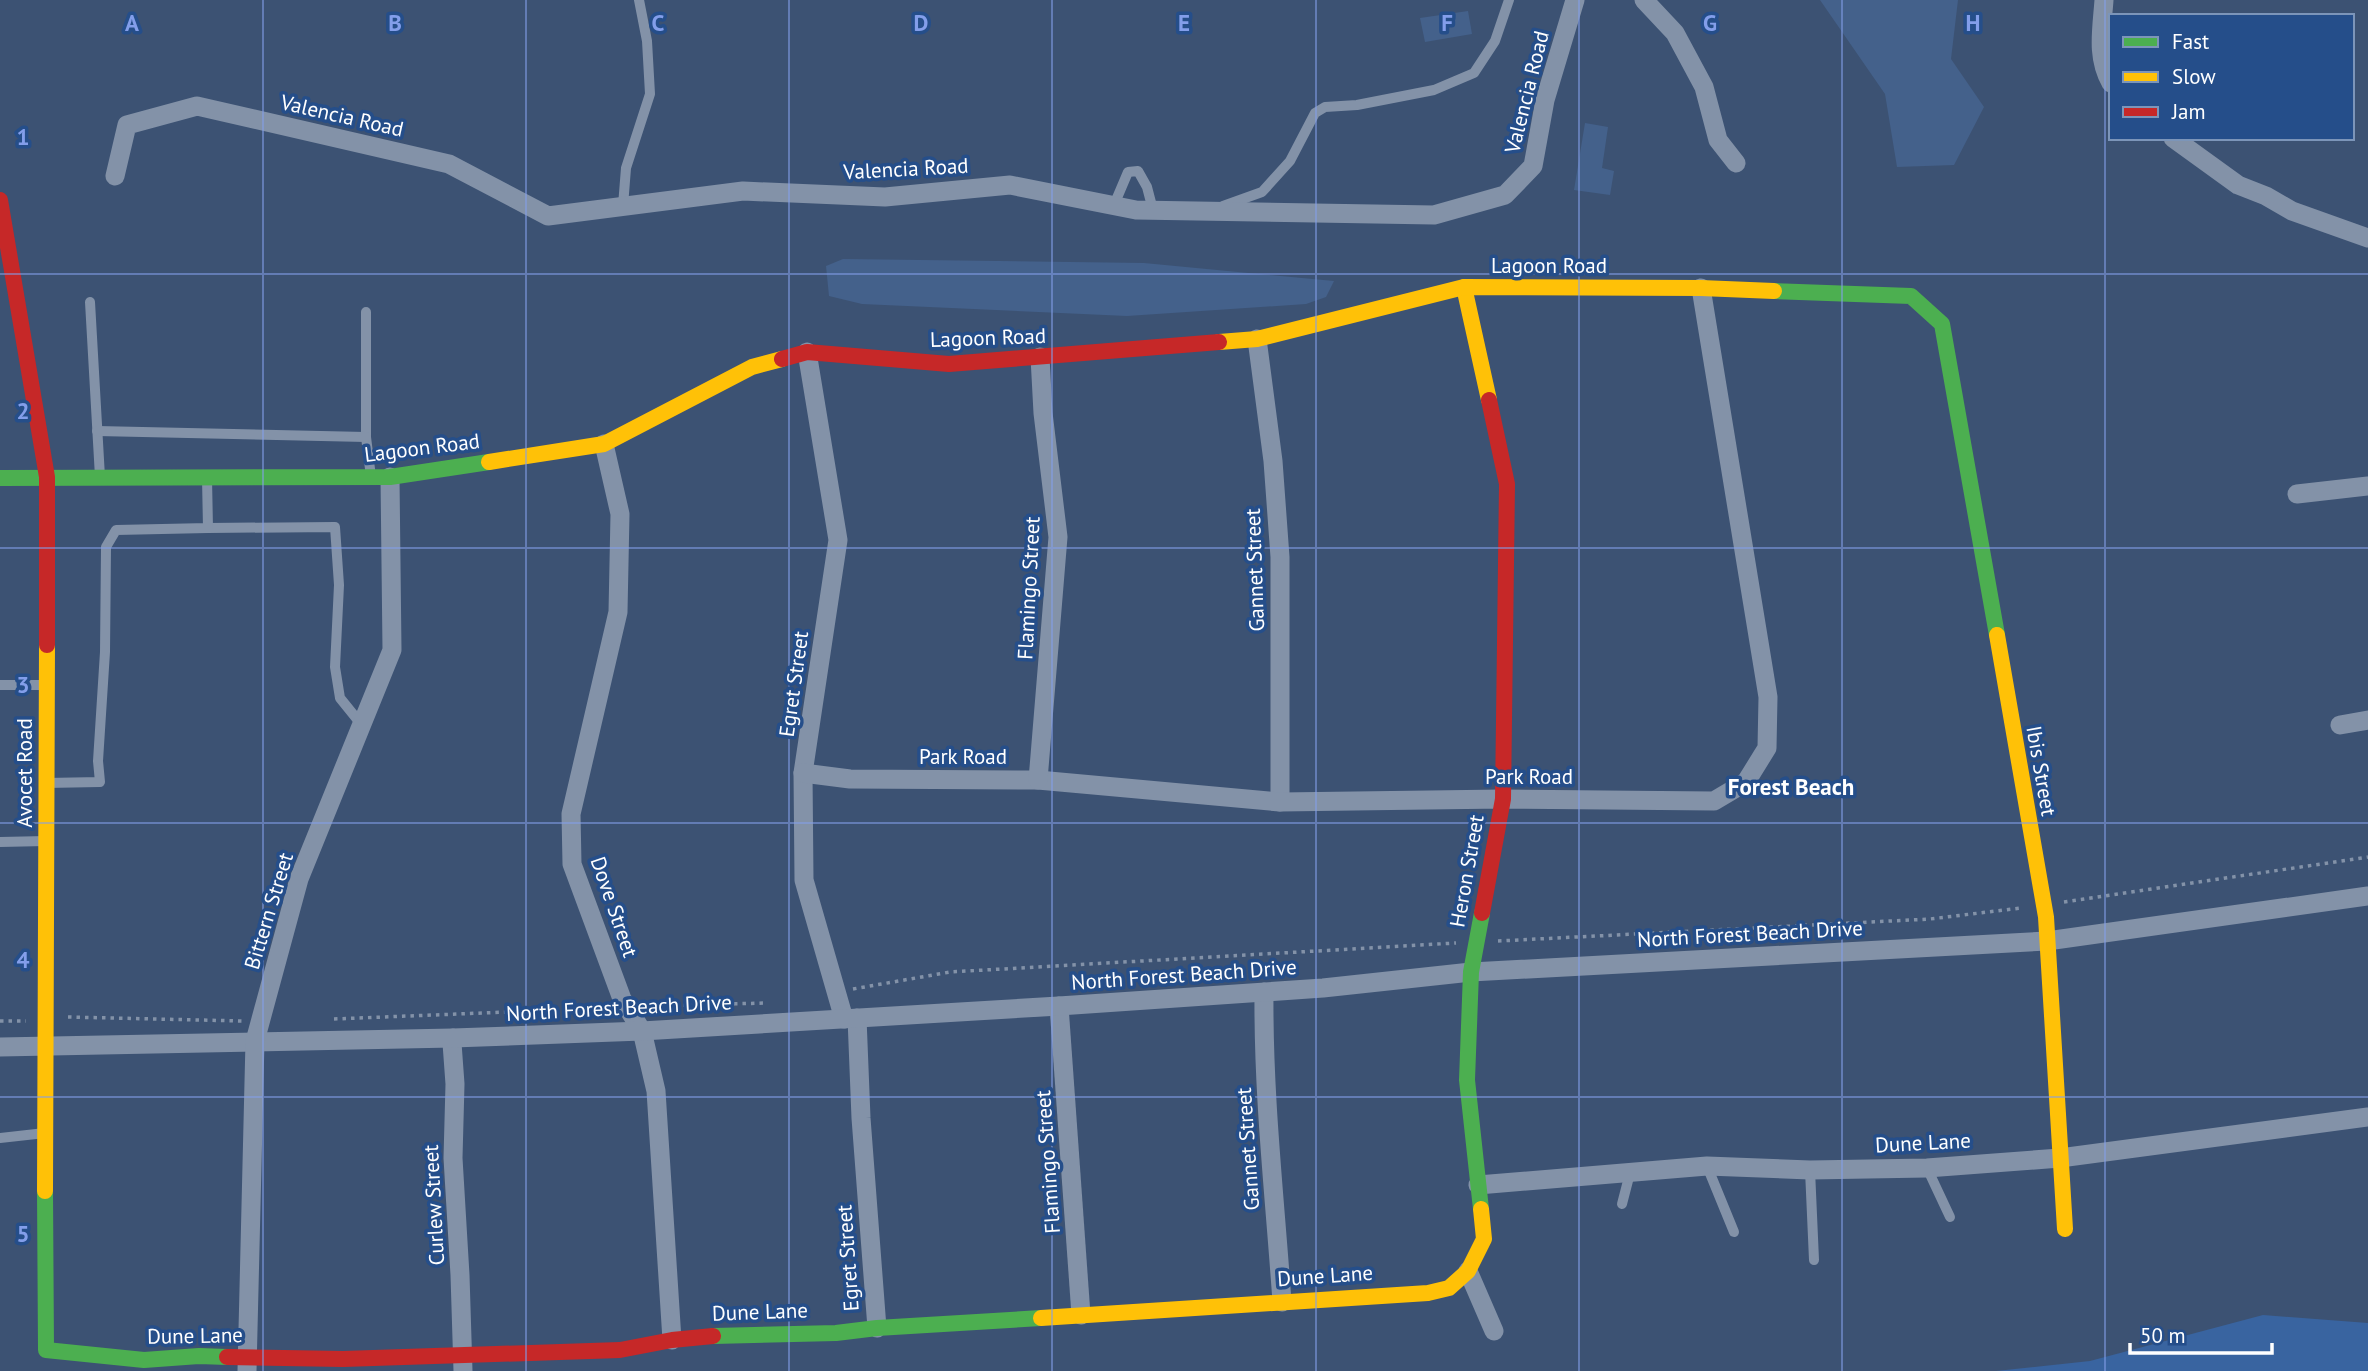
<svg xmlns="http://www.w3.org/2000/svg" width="2368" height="1371" font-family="'PT Sans',sans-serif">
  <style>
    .green { fill: #3964a0 }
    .water { fill: #44618b }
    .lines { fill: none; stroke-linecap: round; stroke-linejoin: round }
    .path { stroke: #8392a8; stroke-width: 3.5; stroke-dasharray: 3.5 5; stroke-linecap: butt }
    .lane { stroke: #8392a8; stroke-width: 10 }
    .street { stroke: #8392a8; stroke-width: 19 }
    .fast { stroke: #4caf50; stroke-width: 16 }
    .slow { stroke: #ffc107; stroke-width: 16 }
    .jam { stroke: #c62828; stroke-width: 16 }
    .grid { fill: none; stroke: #839eea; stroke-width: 2; stroke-opacity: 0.55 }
    .labels { text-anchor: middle; stroke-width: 7; stroke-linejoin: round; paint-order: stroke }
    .street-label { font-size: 21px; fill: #fff; stroke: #254e8a }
    .neighbourhood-label { font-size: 23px; font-weight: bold; fill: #fff; stroke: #254e8a }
    .grid-label { font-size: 23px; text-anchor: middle; font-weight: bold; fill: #839eea; stroke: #254e8a; stroke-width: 7; stroke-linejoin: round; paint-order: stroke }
  </style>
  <rect width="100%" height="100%" fill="#3c5273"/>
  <!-- green -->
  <path class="green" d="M2263,1315L2368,1323V1371H1996L2090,1361Z"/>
  <!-- water -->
  <g class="water">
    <path d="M1820,0H1958L1951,59L1984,107L1954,165L1897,167L1885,94Z"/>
    <path d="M1468,11L1472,34L1425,42L1420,18Z"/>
    <path d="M1585,123L1608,127L1602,168L1614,171L1610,195L1574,190Z"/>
    <path d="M843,259L1144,263L1334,281L1326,297L1306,304L1127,316L862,304L829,296L826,266Z"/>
  </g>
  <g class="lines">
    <!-- path -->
    <g class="path">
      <path d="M2064,902L2368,857"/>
      <path d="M1498,941L1930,919L2021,908"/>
      <path d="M853,989L950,972L1456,943"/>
      <path d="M649,1006L767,1003"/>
      <path d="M68,1017L243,1021"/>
      <path d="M334,1019L606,1008"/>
      <path d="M0,1021H26"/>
    </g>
    <!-- lane -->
    <g class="lane">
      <path d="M1114,205L1128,172L1138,171L1147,187L1153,210"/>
      <path d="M623,206L626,168L650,94L647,41L639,0"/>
      <path d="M1223,206L1262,192L1290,161L1315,113L1325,107L1357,105L1434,90L1474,73L1495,41L1509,0"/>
      <path d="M90,302L100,477"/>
      <path d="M366,312V437L371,477"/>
      <path d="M97,431L366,437"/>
      <path d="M208,528L335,527L339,585L335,667L340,698L361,724"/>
      <path d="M0,685H45"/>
      <path d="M46,783L100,782L98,761L105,652L106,547L116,530L208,528L207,478"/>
      <path d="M0,842L46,841"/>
      <path d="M0,1138L45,1133"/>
      <path d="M1707,1166L1734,1232"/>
      <path d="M1927,1168L1950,1217"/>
      <path d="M1810,1170L1814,1260"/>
      <path d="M1622,1204L1630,1173"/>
    </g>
    <!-- street -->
    <g class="street">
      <path d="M1644,0L1675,33L1704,87L1718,140L1736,163"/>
      <path d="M2104,0C2102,29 2096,57 2111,83"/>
      <path d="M2173,138L2238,185L2266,196L2292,211L2368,238"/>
      <path d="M115,176L127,125L197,106L449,164L548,216L743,191L885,197L1010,185L1136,210L1434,215L1505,195L1533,166L1545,100L1575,0"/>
      <path d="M1257,339L1273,461L1280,557V802"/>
      <path d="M807,352L838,540L803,773L804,880L844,1019"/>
      <path d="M604,444L620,514L618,612L571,814L572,864L622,999L642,1031L656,1091L672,1340"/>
      <path d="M2297,494L2368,486"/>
      <path d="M2340,725L2368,720"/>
      <path d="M803,773L850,779L1038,780L1280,802L1503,799L1714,801L1746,782L1767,748L1768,697L1701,288"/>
      <path d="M1038,780L1058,537L1043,413L1040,357"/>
      <path d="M1264,992C1263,1096 1275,1199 1282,1302"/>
      <path d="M1059,1006L1081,1315"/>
      <path d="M857,1018L861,1118L877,1328"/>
      <path d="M453,1038L452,1043L455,1084L453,1158L460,1275L463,1371"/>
      <path d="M0,1047L453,1038L642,1031L1059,1006L1323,988L1471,972L2047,941L2368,896"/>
      <path d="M1478,1185L1707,1166L1810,1170L1927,1168L2060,1158L2368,1117"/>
      <path d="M1468,1271L1494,1331"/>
      <path d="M247,1371L255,1041L299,879L392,650L390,477"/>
    </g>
    <!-- fast -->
    <g class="fast">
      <path d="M1774,291L1911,296L1942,324L1997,635"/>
      <path d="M0,478L390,477L489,462"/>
      <path d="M45,1191L46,1350L144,1360L199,1356L227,1357"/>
      <path d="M1481,1209L1467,1080L1471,972L1482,913"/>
      <path d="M713,1336L836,1333L877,1328L1041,1318"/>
    </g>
    <!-- slow -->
    <g class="slow">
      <path d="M1464,287L1489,400"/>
      <path d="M1219,342L1257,339L1464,287L1701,288L1774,291"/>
      <path d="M489,462L604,444L752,367L782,359"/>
      <path d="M1997,635L2046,917L2065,1229"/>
      <path d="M45,1191L47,645"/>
      <path d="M1041,1318L1428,1293L1449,1288L1468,1271L1484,1239L1481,1209"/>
    </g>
    <!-- jam -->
    <g class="jam">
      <path d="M0,200L47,477V645"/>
      <path d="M782,359L807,352L949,364L1219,342"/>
      <path d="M1482,913L1503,799L1507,484L1489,400"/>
      <path d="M227,1357L343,1359L620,1350L672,1340L713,1336"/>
    </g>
  </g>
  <!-- grid -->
  <path class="grid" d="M263,0V1371M526,0V1371M789,0V1371M1052,0V1371M1316,0V1371M1579,0V1371M1842,0V1371M2105,0V1371M0,274H2368M0,548H2368M0,823H2368M0,1097H2368"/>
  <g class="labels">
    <!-- street labels -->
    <g class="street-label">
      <text transform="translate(1527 92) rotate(-76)" y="7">Valencia Road</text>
      <text transform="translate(342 116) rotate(13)" y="7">Valencia Road</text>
      <text transform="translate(906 169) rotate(-3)" y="7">Valencia Road</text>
      <text x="1549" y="273">Lagoon Road</text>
      <text transform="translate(988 338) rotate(-2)" y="7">Lagoon Road</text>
      <text transform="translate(422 448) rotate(-7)" y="7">Lagoon Road</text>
      <text transform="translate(1255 570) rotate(-92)" y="7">Gannet Street</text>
      <text transform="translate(1029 588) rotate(-87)" y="7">Flamingo Street</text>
      <text transform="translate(794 684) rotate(-82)" y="7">Egret Street</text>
      <text x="963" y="764">Park Road</text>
      <text transform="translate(2041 771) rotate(80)" y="7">Ibis Street</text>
      <text transform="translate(25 773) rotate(-90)" y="7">Avocet Road</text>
      <text x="1529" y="784">Park Road</text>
      <text transform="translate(1467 871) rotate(-80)" y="7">Heron Street</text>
      <text transform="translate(614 907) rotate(71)" y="7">Dove Street</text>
      <text transform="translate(269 911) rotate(-73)" y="7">Bittern Street</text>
      <text transform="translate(1750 934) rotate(-3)" y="7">North Forest Beach Drive</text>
      <text transform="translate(1184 975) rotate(-4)" y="7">North Forest Beach Drive</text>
      <text transform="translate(619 1008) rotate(-3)" y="7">North Forest Beach Drive</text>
      <text transform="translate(1923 1143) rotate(-3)" y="7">Dune Lane</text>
      <text transform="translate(1248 1149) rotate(-94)" y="7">Gannet Street</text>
      <text transform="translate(1048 1162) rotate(-94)" y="7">Flamingo Street</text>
      <text transform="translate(434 1205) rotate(-93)" y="7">Curlew Street</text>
      <text transform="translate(848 1258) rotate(-94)" y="7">Egret Street</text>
      <text transform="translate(1325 1276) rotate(-4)" y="7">Dune Lane</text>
      <text transform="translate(760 1312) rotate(-2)" y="7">Dune Lane</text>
      <text transform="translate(195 1336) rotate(-1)" y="7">Dune Lane</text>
    </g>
    <!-- neighbourhood labels -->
    <g class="neighbourhood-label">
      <text x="1791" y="795">Forest Beach</text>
    </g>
  </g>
  <g class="grid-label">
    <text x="132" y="31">A</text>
    <text x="395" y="31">B</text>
    <text x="658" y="31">C</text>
    <text x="921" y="31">D</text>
    <text x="1184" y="31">E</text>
    <text x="1447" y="31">F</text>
    <text x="1710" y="31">G</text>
    <text x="1973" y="31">H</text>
    <text x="23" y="145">1</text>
    <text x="23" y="419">2</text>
    <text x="23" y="693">3</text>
    <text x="23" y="968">4</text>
    <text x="23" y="1242">5</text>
  </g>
  <!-- legend -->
  <rect x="2109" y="14" width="245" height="126" fill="#254e8a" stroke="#7c95b9" stroke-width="2"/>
  <rect x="2123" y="37" width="35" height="10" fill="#4caf50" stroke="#7c95b9" stroke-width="2"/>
  <text x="2172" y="49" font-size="21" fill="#ffffff">Fast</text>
  <rect x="2123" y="72" width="35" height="10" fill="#ffc107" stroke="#7c95b9" stroke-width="2"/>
  <text x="2172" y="84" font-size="21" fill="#ffffff">Slow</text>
  <rect x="2123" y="107" width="35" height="10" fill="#c62828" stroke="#7c95b9" stroke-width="2"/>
  <text x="2172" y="119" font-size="21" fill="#ffffff">Jam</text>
  <!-- scale -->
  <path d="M2130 1343v10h142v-10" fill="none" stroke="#ffffff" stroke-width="3.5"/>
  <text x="2140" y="1343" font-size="21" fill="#ffffff" stroke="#254e8a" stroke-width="5" paint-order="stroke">50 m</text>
</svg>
